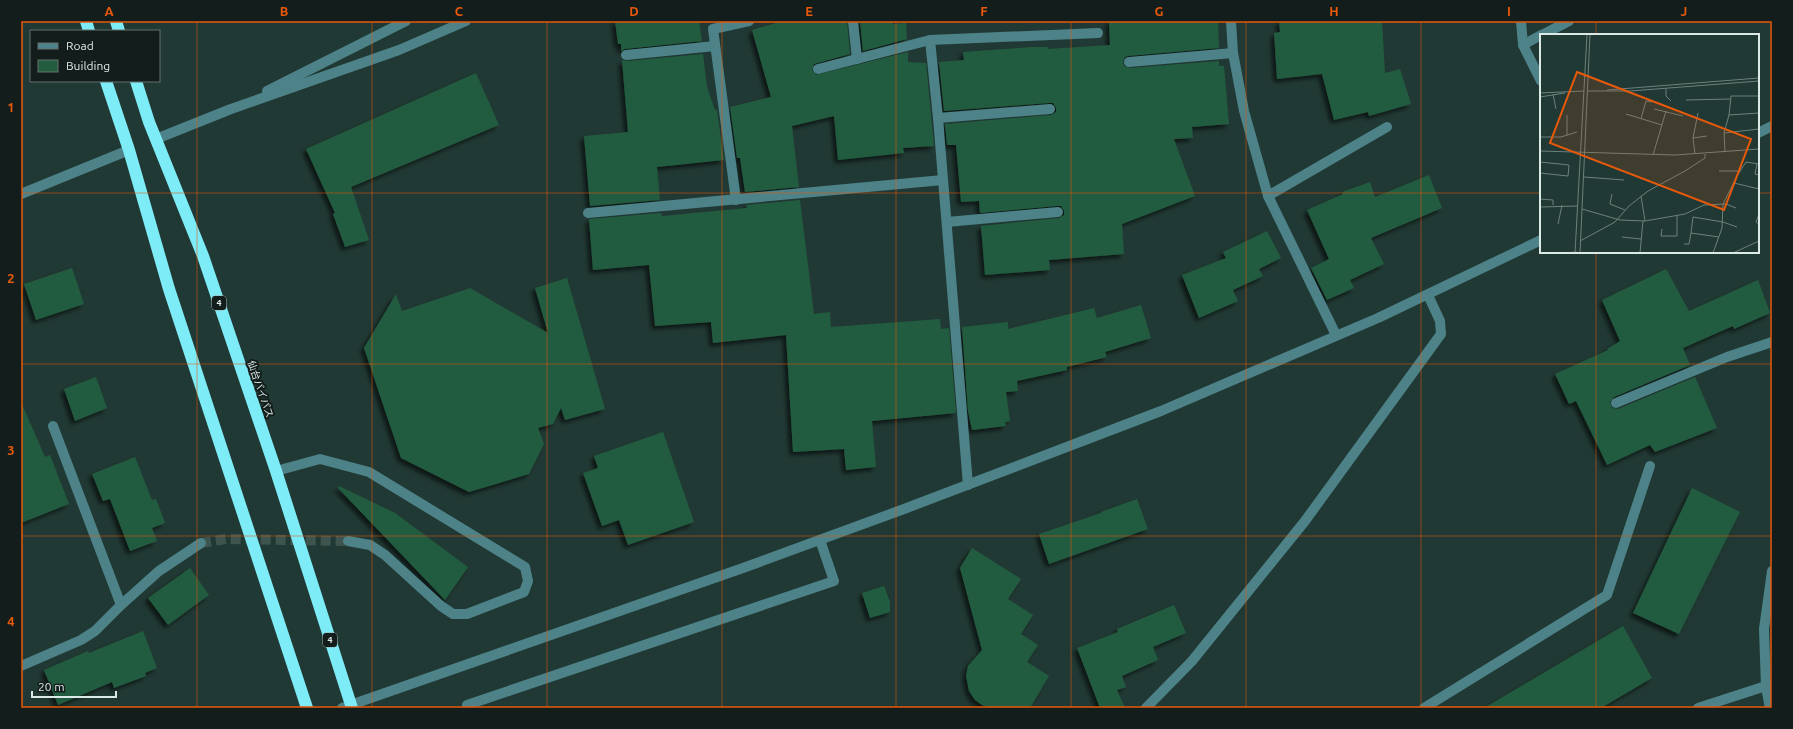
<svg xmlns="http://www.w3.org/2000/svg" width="1793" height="729" font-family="Ubuntu,'Noto Sans JP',sans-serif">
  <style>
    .building { fill: #245c3f; filter: url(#shadow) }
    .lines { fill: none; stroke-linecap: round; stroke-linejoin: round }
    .minor-tunnel { stroke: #3d544f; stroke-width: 10; stroke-dasharray: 10 5; stroke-linecap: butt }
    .minor { stroke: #4d8388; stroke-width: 10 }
    .highway { stroke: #7decf7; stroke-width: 12 }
    .grid { fill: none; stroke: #e8590c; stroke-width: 1; stroke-opacity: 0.55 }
    .labels { text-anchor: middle; stroke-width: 4; stroke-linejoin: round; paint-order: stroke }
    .shield { fill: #131e1c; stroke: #a0adaa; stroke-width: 1 }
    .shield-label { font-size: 9px; font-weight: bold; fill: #dceae7 }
    .street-label { font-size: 10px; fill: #dceae7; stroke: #131e1c }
    .inset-road { fill: none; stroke: #6c807c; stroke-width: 1 }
    .view { fill: #e8590c; fill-opacity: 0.15; stroke: #e8590c; stroke-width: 2 }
    .inset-edge { fill: none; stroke: #dceae7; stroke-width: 2 }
    .neatline { fill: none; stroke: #e8590c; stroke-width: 1.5 }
    .grid-label { font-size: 13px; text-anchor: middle; font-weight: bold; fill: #e8590c }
  </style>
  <defs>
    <filter id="shadow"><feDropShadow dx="-3.5" dy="3.5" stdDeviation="2" flood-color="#0009"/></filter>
  </defs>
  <rect width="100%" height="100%" fill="#213934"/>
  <!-- building -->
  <g class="building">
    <path d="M615,21H699L702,41L625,49L621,51V44H618Z"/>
    <path d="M783,21H847L850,54L814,64L812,70L816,75L908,52V62L926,63L934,146L903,148L904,153L838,160L834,116L792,126L799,187L745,192L740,158H737L730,107L771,97L752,30Z"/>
    <path d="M860,21H893V24L906,23L907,39L863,51Z"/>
    <path d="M1109,21H1218L1219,48L1128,56L1125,57L1123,62L1124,66L1130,68L1219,61V66H1224L1229,124L1192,127L1193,138L1174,139L1195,196L1122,224L1124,254L1049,260L1050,270L985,275L981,226L1059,218L1064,215V211L1061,206H1057L980,213L979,201L961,202L956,145H947L945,124L1051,115L1056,112V108L1053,103H1049L944,111L939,62L964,60L963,52L1031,47H1048V49L1110,45Z"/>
    <path d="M1279,21H1382L1385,73L1400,69L1411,104L1369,116L1368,112L1334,120L1322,74L1277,79L1274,33L1280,32Z"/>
    <path d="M703,54L707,87L715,110H717L724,160L657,167L660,200L590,206L584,136L628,132L622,60L627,61Z"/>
    <path d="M476,73L499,125L351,187L369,240L345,247L333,214L335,213L306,149Z"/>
    <path d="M1429,175L1442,208L1371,238L1384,264L1350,280L1354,288L1327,300L1311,268L1329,259L1307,210L1343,194L1342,192L1370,182L1375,197Z"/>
    <path d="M800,200L814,314L830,312L831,327L940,319L941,329L949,328L956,413L872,421L876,467L846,470L844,449L793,452L786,335L713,343L711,322L655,326L649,265L593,270L589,219L661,213L662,216L747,208L746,205Z"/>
    <path d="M1267,231L1281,258L1259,269L1263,276L1233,290L1238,301L1199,318L1182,275L1226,258L1223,252Z"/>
    <path d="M72,268L84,304L36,320L24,284Z"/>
    <path d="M1666,269L1689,311L1758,280L1770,313L1734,329L1733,326L1683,348L1690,365L1614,397L1610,402L1612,408L1618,409L1695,377L1717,428L1655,452L1650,445L1607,465L1576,401L1569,404L1555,374L1608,350L1607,349L1620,341L1602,300Z"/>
    <path d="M567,278L605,409L565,420L561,408L553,424L538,428L544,444L529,474L469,492L401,458L364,348L396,294L402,311L470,288L548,333L535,288Z"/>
    <path d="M1141,305L1151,338L1105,352L1107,357L1067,367V370L1017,381L1018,391L1006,392L1010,421L1005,422L1006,426L972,430L968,411L962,327L1008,322V329L1094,308L1097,318Z"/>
    <path d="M96,377L107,408L75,421L64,389Z"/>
    <path d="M21,402L45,457L50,455L69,504L21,523Z"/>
    <path d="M663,432L694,522L628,545L619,520L602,526L583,473L598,468L594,456Z"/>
    <path d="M135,457L152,500L156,499L165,523L152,528L157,541L130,551L110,499L103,501L92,474Z"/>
    <path d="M339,486L395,513L468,567L445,600L338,488Z"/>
    <path d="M1692,488L1740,512L1679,634L1633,613Z"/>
    <path d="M1137,499L1148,529L1049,564L1039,534L1101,513V512Z"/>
    <path d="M972,548L1021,579L1008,599L1033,615L1021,634L1038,645L1027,662L1049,676L1030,708H990L982,705L975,700L969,691L966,676L968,666L982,650L960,568Z"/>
    <path d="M190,568L209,595L168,625L148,598Z"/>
    <path d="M884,586L890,602V612L870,618L862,593Z"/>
    <path d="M1174,605L1186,633L1153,647L1158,660L1122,676L1126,687L1117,690L1125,708H1100L1077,648L1118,632L1117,629Z"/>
    <path d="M1623,626L1652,678L1601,708H1484Z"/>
    <path d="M143,631L157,668L145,673L146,676L114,688L112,682L58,705L44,670L88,651L89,653Z"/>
  </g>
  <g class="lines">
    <!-- minor-tunnel -->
    <path class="minor-tunnel" d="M201,543L226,539L348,541"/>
    <!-- minor -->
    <g class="minor">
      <path d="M853,21L857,59"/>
      <path d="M1231,21L1233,53L1244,111L1268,196L1336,335"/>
      <path d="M1521,21L1523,45L1541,81"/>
      <path d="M1542,35L1569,21"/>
      <path d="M930,40L938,118L968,485"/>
      <path d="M1523,45L1541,35"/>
      <path d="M626,55L715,46"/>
      <path d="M1129,62L1233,53"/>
      <path d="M818,69L930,40L1098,33"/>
      <path d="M267,91L406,21"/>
      <path d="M938,118L1050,109"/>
      <path d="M1758,133L1772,126"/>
      <path d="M156,139L231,109L399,50L466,21"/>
      <path d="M21,194L129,150"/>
      <path d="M1268,196L1387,127"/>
      <path d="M736,200L713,29L749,21"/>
      <path d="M588,213L943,180"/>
      <path d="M947,222L1058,212"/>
      <path d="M1616,403L1727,357L1772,342"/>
      <path d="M53,426L121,605"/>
      <path d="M276,471L320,459L369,472L525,567L528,581L524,592L467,614H453L441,606L385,555L370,545L348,541"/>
      <path d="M21,666L81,640L95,631L121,605L159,571L201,543"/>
      <path d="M467,705L834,581L820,540"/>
      <path d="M342,708L743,568L904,509L1161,411L1378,318L1541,240"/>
      <path d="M1146,708L1192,661L1305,521L1441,334L1440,321L1428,295"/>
      <path d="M1424,708L1607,595L1650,466"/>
      <path d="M1698,708L1772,684"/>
      <path d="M1770,708L1766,687L1764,629L1772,571"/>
    </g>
    <!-- highway -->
    <g class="highway">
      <path d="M86,21L89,31"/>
      <path d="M116,21L119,31"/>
      <path d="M106,81L129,150L169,289L307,708"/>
      <path d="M136,81L149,122L203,256L276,471L352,708"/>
    </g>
  </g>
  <!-- grid -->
  <path class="grid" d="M197,21V708M372,21V708M547,21V708M722,21V708M896,21V708M1071,21V708M1246,21V708M1421,21V708M1596,21V35M21,193H1541M1758,193H1772M1596,252V708M21,364H1772M21,536H1772"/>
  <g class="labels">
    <!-- shield labels -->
    <g class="shield">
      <rect x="212" y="296" width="14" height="14" rx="3"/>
      <rect x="323" y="633" width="14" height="14" rx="3"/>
    </g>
    <g class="shield-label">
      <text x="219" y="306">4</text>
      <text x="330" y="643">4</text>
    </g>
    <!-- street labels -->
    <g class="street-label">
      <text transform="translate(261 389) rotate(71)" y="4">仙台バイパス</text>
    </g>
  </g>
  <!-- overview -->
  <g transform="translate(1540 34)">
    <rect width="219" height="219" fill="#213934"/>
    <path class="inset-road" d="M126,54V62L131,67M67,56L219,44M47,57H90L219,47M0,59L44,57M13,60L16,75M0,63L25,59M146,66L190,65M114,75L143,82M86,80L122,91M189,81L219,79M101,85L106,67L112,68M184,99L219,95M27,101V81M0,103H21L37,98M153,104L167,102M0,117L135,121L219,115M185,118L184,99L189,81L191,62H219M155,120L153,104L158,79M113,121L126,77M0,128L29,131L28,142L0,139M217,130L215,140L219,141M179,137H199M44,143L84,146M194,149L219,155M72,160L70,170L85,176M101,162L105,187M0,165L13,166V171M0,173L38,172M42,175L80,186L105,187L145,180L164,171L186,170L196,174M219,180L216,188L219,190M18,190L22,171M122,195L121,202H137V181M82,203L101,205M179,203L151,199L153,183L183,188L197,193M40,207L75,188L89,172L108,157L145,137L165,124V120M144,210H149L151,199M20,219L37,218M35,219L47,0M40,219L50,0M100,219L103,187M173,219L182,194L183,170L197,142L206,128L219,130M193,219L219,207"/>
    <path class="view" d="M37,38L211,105L184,176L10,109Z"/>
    <rect width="219" height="219" class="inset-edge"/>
  </g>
  <!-- border -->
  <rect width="1793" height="729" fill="none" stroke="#131e1c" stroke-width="44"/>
  <!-- legend -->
  <rect x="30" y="30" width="130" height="52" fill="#131e1c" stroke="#63706d"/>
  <rect x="38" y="43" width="20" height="6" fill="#4d8388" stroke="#63706d"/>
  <text x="66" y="50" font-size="12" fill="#dceae7">Road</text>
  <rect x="38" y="60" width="20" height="12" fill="#245c3f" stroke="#63706d"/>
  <text x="66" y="70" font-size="12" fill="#dceae7">Building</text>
  <!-- scale -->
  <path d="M32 691v6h84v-6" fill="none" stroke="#dceae7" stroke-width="2"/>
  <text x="38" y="691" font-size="12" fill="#dceae7" stroke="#131e1c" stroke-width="3" paint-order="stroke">20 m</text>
  <rect x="22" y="22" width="1749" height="685" class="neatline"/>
  <g class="grid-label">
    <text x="109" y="16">A</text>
    <text x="284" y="16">B</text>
    <text x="459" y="16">C</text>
    <text x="634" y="16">D</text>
    <text x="809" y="16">E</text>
    <text x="984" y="16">F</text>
    <text x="1159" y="16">G</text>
    <text x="1334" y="16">H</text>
    <text x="1509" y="16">I</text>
    <text x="1684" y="16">J</text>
    <text x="11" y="112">1</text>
    <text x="11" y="283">2</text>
    <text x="11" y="455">3</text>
    <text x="11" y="626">4</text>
  </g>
</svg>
